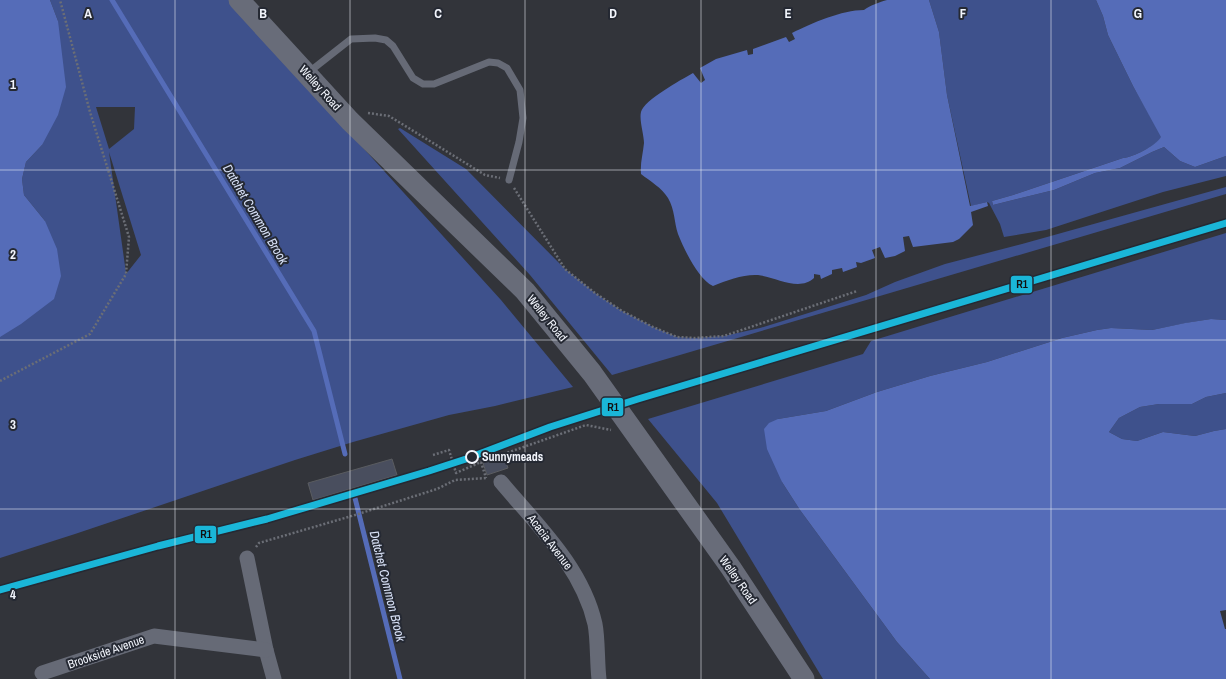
<svg xmlns="http://www.w3.org/2000/svg" width="1226" height="679" font-family="'Archivo Narrow',sans-serif">
  <style>
    .green { fill: #3e518c; fill-rule: evenodd }
    .water { fill: #556cb8 }
    .lines { fill: none; stroke-linecap: round; stroke-linejoin: round }
    .stream { stroke: #556cb8; stroke-width: 5 }
    .building { fill: #494e5e; stroke: #5a5c60 }
    .path { stroke: #6b6e76; stroke-width: 2.5; stroke-dasharray: 2 2; stroke-linecap: butt }
    .lane { stroke: #666a76; stroke-width: 7 }
    .street { stroke: #666a76; stroke-width: 15 }
    .secondary { stroke: #686c79; stroke-width: 21 }
    .rail-1-casing { stroke: #252933; stroke-width: 10 }
    .rail-1 { stroke: #1ab6d8; stroke-width: 7 }
    .grid { fill: none; stroke: #f2f5fc; stroke-width: 1; stroke-opacity: 0.55 }
    .stop-dot { fill: #252933; stroke: #f2f5fc; stroke-width: 2 }
    .labels { text-anchor: middle; stroke-width: 4; stroke-linejoin: round; paint-order: stroke }
    .street-label { font-size: 12px; fill: #f2f5fc; stroke: #252933 }
    .stop-label { font-size: 12px; font-weight: bold; fill: #f2f5fc; stroke: #252933; text-anchor: start }
    .water-label { font-size: 13px; font-style: italic; fill: #d7e0f6; stroke: #252933 }
    .grid-label { font-size: 13px; text-anchor: middle; font-weight: bold; fill: #f2f5fc; stroke: #252933; stroke-width: 4; stroke-linejoin: round; paint-order: stroke }
    .line-badge { stroke: #252933; stroke-width: 1.5 }
    .pale-badge-label { font-size: 11px; text-anchor: middle; font-weight: bold; fill: #111 }
  </style>
  <rect width="100%" height="100%" fill="#32343a"/>
  <!-- green -->
  <g class="green">
    <path d="M50,0H229L501,300L573,387L495,406L449,415L353,442L295,460L75,534L0,558V335L45,221L24,195L22,179L26,162L42,145L58,21ZM96,107H135L134,129L109,149ZM109,152L141,255L126,274V273Z"/>
    <path d="M929,0H1096L1103,16L1108,35L1133,86L1162,137C1155,146 1134,157 1123,158L1013,195L992,201L993,205L1054,190L1095,173L1120,168L1152,152L1164,147L1180,161L1195,167L1226,156V176L1163,192L1046,230L1004,237L1000,224L989,203L987,202L971,206L947,95L939,32Z"/>
    <path d="M400,128L466,169L565,269L595,293L622,311L653,327L677,337L695,338L724,336L760,328L866,295L895,282L945,264L1022,244L1226,187V194L612,375L530,275L398,129Z"/>
    <path d="M1226,233V320L1211,319L1186,323L1152,330L1111,328L1097,330L1062,338L987,362L930,376L877,392L826,411L778,419L782,482L800,510L897,642L930,679H823L717,503L648,419L863,354L871,341Z"/>
    <path d="M1226,393V429L1214,431L1195,436L1163,432L1137,441L1122,439L1109,432L1119,418L1140,407L1159,404H1192L1206,397Z"/>
  </g>
  <!-- water -->
  <g class="water">
    <path d="M0,0H50L58,21L66,87L58,115L42,145L26,162L22,179L24,195L45,221L57,249L61,276L54,299L21,324L0,337Z"/>
    <path d="M887,0H929L939,32L947,95L970,206L987,202L988,206L971,212L973,225L959,239L953,242L913,247L909,236L903,237L905,251L895,256L885,258L880,247L872,250L875,258L861,263L856,262L857,267L843,272L842,268L832,270V274L821,279L820,275L814,274V278C799,292 776,277 758,275C744,274 727,280 713,286C698,279 684,249 678,234C674,222 675,210 668,198C662,188 650,181 641,174C640,163 643,154 644,143C644,135 639,120 641,112C644,100 681,80 693,73L701,83L705,80L700,68L716,59L747,50L748,55L753,54V49L786,37L789,42L795,39L792,33C812,23 842,10 864,10C869,6 880,2 887,0Z"/>
    <path d="M1096,0H1226V156L1195,167L1180,161L1164,147L1152,152L1120,168L1095,173L1054,190L993,205L992,201L1013,195L1123,158C1134,157 1155,146 1161,137L1133,86L1108,35L1103,16Z"/>
    <path d="M1211,319L1226,320V393L1206,397L1192,404H1159L1140,407L1119,418L1109,432L1122,439L1137,441L1163,432L1195,436L1214,431L1226,429V610L1220,611L1225,629H1226V679H930L897,642L800,510L782,482L767,449L764,429L769,423L778,419L826,411L877,392L930,376L987,362L1062,338L1097,330L1111,328L1152,330L1185,323Z"/>
  </g>
  <g class="lines">
    <!-- stream -->
    <g class="stream">
      <path d="M112,0L314,331L345,454"/>
      <path d="M355,498L400,679"/>
    </g>
  </g>
  <!-- building -->
  <g class="building">
    <path d="M504,457L508,468L487,475L483,463Z"/>
    <path d="M392,459L397,475L313,500L308,483Z"/>
  </g>
  <g class="lines">
    <!-- path -->
    <g class="path">
      <path d="M368,113L389,116L485,175L500,178"/>
      <path d="M514,188L565,269L595,293L622,311L653,327L677,337L695,338L724,336L857,291"/>
      <path d="M0,381L90,334L126,274L129,237L90,112L60,0"/>
      <path d="M433,455L449,450L456,473L481,462L486,478"/>
      <path d="M481,462L586,425L611,430"/>
      <path d="M256,547L259,543L355,515L437,489L455,480L487,478"/>
    </g>
    <!-- lane -->
    <path class="lane" d="M309,72L351,39L375,38L386,40L393,46L413,78L423,84H434L489,62L498,63L507,68L520,90L523,118L519,142L509,180"/>
    <!-- street -->
    <g class="street">
      <path d="M501,482C537,525 582,567 595,624C598,639 597,663 599,679"/>
      <path d="M247,558L266,650L274,679"/>
      <path d="M42,673L154,636L266,650"/>
    </g>
    <!-- secondary -->
    <path class="secondary" d="M239,0L350,121L525,291L592,373L731,568L804,679"/>
    <!-- rail-1 casing -->
    <g class="rail-1-casing">
      <path id="rail-1" d="M0,590L158,546L267,519L429,471L466,459L550,427L638,399L1226,223"/>
    </g>
    <!-- rail-1 -->
    <use href="#rail-1" class="rail-1"/>
  </g>
  <!-- grid -->
  <path class="grid" d="M175,0V679M350,0V679M525,0V679M701,0V679M876,0V679M1051,0V679M0,170H1226M0,340H1226M0,509H1226"/>
  <!-- markers -->
  <circle class="stop-dot" cx="472" cy="457" r="6"/>
  <g class="labels">
    <!-- street labels -->
    <g class="street-label">
      <text transform="translate(320 88) rotate(48)" y="4">Welley Road</text>
      <text transform="translate(547 318) rotate(51)" y="4">Welley Road</text>
      <text transform="translate(550 542) rotate(53)" y="4">Acacia Avenue</text>
      <text transform="translate(738 580) rotate(55)" y="4">Welley Road</text>
      <text transform="translate(106 652) rotate(-19)" y="4">Brookside Avenue</text>
    </g>
    <!-- stop labels -->
    <g class="stop-label">
      <text x="482" y="461">Sunnymeads</text>
    </g>
    <!-- water labels -->
    <g class="water-label">
      <text transform="translate(256 214) rotate(59)" y="5">Datchet Common Brook</text>
      <text transform="translate(388 586) rotate(76)" y="5">Datchet Common Brook</text>
    </g>
  </g>
  <g class="grid-label">
    <text x="88" y="18">A</text>
    <text x="263" y="18">B</text>
    <text x="438" y="18">C</text>
    <text x="613" y="18">D</text>
    <text x="788" y="18">E</text>
    <text x="963" y="18">F</text>
    <text x="1138" y="18">G</text>
    <text x="13" y="89">1</text>
    <text x="13" y="259">2</text>
    <text x="13" y="429">3</text>
    <text x="13" y="599">4</text>
  </g>
  <g class="line-badge">
    <rect x="1010" y="275" width="23" height="19" rx="4" fill="#1ab6d8"/>
    <rect x="601" y="397" width="23" height="20" rx="4" fill="#1ab6d8"/>
    <rect x="194" y="525" width="23" height="19" rx="4" fill="#1ab6d8"/>
  </g>
  <g class="pale-badge-label">
    <text x="1022" y="288">R1</text>
    <text x="613" y="411">R1</text>
    <text x="206" y="538">R1</text>
  </g>
</svg>
